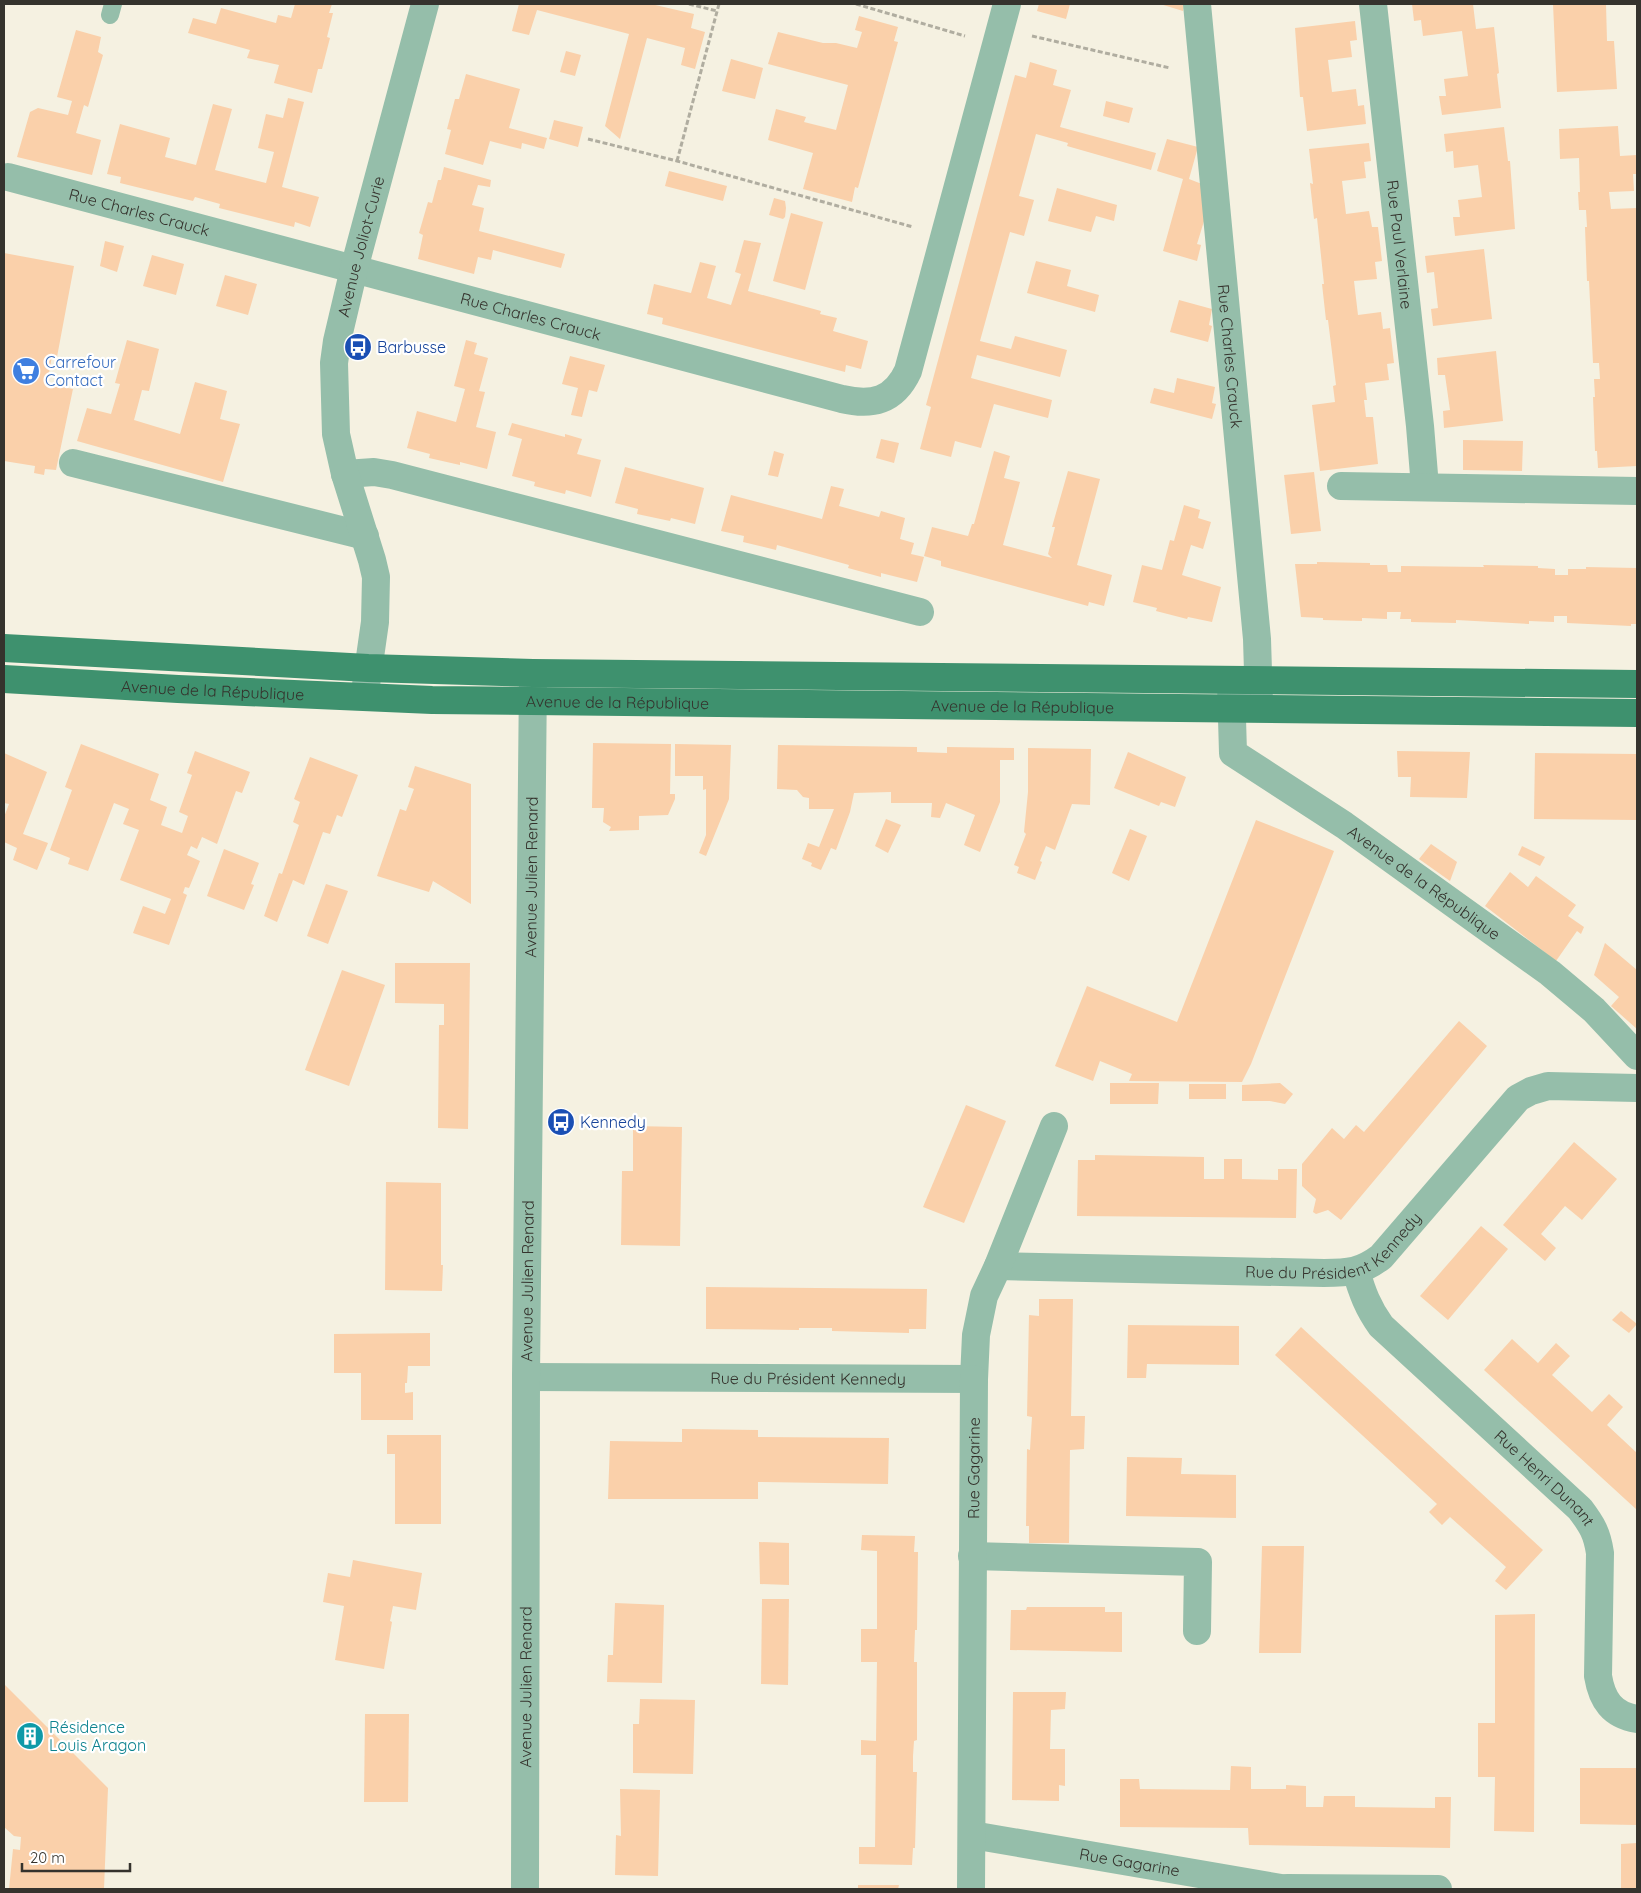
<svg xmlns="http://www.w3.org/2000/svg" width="1641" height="1893" font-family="Quicksand,sans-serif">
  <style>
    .building { fill: #fad0aa }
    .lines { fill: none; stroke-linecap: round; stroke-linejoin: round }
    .path { stroke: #b0ada0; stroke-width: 3; stroke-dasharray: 5 2.5; stroke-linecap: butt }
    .service { stroke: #95beaa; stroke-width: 18 }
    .minor { stroke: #95beaa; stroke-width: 28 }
    .primary { stroke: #3e916e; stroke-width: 28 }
    .labels { text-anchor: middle; stroke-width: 4.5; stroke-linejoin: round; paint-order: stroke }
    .street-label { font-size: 16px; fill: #35332d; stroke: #fff }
    .transit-label { font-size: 16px; fill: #164399; stroke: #fff; text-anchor: start }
    .shop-label { font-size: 16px; fill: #366cbe; stroke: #fff; text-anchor: start }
    .culture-label { font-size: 16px; fill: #0d838f; stroke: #fff; text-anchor: start }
  </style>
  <rect width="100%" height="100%" fill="#f5f1e1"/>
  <!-- building -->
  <g class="building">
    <path d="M295,4H332L329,13H333L327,37L330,38L322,69H318L312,93L274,83L279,65L247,58L250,50L188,33L193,18L216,24L221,8L276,23L278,15L291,18Z"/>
    <path d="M519,4H651L694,14L691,28L705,32L695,69L681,65L685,48L647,38L620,139L605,126L629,34L537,10L529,35L512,31Z"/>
    <path d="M1039,4H1070L1066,19L1037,11Z"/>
    <path d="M1160,4H1184L1183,11Z"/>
    <path d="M1412,4H1473L1476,29L1494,27L1499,73L1497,74L1501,108L1442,115L1439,96H1446L1444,79L1468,76L1462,31L1423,36L1421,20L1414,21Z"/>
    <path d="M1553,4H1606L1607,41H1614L1617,89L1557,92Z"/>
    <path d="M859,16L898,27L894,41L898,42L858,188L855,187L852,202L803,189L813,153L768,140L776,109L806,117L804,122L836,130L848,85L768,64L778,32L823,43H836L857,48L862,32L855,30Z"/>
    <path d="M1355,21L1357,40L1350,41L1352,57L1328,60L1332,92L1356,89L1358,106L1364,105L1366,124L1307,131L1303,97H1300L1295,28Z"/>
    <path d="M76,30L101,37L98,52L103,55L88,107L84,105L76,133L101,140L92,175L17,157L30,112L38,108L68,115L72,101L57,97Z"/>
    <path d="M566,51L581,55L575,76L560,72Z"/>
    <path d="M731,59L763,68L755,99L722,91Z"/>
    <path d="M1030,62L1057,70L1053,85L1071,90L1060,127L1156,153L1151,170L1067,146L1068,143L1036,134L1019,196L1034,200L1024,236L1010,232L980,341L1011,349L1015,336L1067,350L1060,377L977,355L971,378L1052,400L1048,418L994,404L981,448L955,441L951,457L920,449L931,407L926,405L1015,75L1026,78Z"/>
    <path d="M466,74L520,89L509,128L547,138L544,149L522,143L521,149L490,141L483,165L445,154L451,130L447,129L455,99H459Z"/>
    <path d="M288,98L304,102L282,187L319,197L310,227L295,222L294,227L219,208L220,204L195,197L193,201L120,183L121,177L107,174L120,124L170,138L165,157L196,165L213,104L232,109L215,170L266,183L274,152L258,148L266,114L283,118Z"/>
    <path d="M1106,101L1133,108L1129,123L1103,116Z"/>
    <path d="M554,120L583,127L578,147L549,139Z"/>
    <path d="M1618,126L1620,156L1637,155V174H1633L1634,191L1609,192L1611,209L1637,208V466L1598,468L1597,451H1595L1593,397H1595L1594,379H1600L1599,363H1593L1589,281H1587L1585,227H1587L1586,210H1579L1578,192H1580L1579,158L1560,159L1559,129Z"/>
    <path d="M1504,127L1508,161H1510L1515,229L1455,236L1453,217H1460L1458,200L1482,197L1478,165L1454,168L1453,151L1446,152L1444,134Z"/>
    <path d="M1167,139L1198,147L1189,179L1207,186L1208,208L1197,244L1201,245L1197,261L1163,251L1183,179L1157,171Z"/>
    <path d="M1369,143L1371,161L1364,162L1366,178L1342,181L1346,214L1369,211L1372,227H1378L1382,261L1375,262L1377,279L1354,281L1358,315L1381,312L1383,329L1390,328L1394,363L1387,364L1389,380L1365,383L1367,400H1364L1366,417H1373L1378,464L1320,471L1312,405L1335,402L1333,386L1336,385L1328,320H1326L1322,284H1324L1317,218L1314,219L1310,183L1313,184L1309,149Z"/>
    <path d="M444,167L491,180L490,187L478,185L472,205L484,208L479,231L565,254L561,268L493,250L491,260L478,257L474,274L418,259L423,235L419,233L428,202L432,203L438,180H441Z"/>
    <path d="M669,171L727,186L723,201L665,186Z"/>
    <path d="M1057,188L1117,205L1114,221L1096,216L1091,232L1048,221Z"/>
    <path d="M774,198L785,201L786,208L785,217L783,219L769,215Z"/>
    <path d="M791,213L823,222L805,290L773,281Z"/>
    <path d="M744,240L761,243L748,291L821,311L820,314L837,318L833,331L868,341L861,369L846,365L845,372L662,324L663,318L647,314L654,284L691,293L700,262L716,266L707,298L731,305L741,274L735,272Z"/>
    <path d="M105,241L124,246L117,272L100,266Z"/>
    <path d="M1484,249L1492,319L1433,326L1431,309L1438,308L1434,272L1427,273L1425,256Z"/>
    <path d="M4,253L74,266L57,357L52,356L47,384L73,389L56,470L45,469L44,475L34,473L35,466L4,461Z"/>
    <path d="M152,255L184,264L176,295L143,286Z"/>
    <path d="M1036,261L1071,270L1067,286L1099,295L1095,312L1027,293Z"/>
    <path d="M225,275L257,284L248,315L216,306Z"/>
    <path d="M1179,300L1212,309L1209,325L1212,326L1208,342L1170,332Z"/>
    <path d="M127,340L159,349L149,391L142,390L134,420L180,434L195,382L227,391L220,419L240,424L223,482L77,441L87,408L111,414L120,384L115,383Z"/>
    <path d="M466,340L477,343L474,354L488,358L479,391L485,392L476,427L496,432L487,469L460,462V465L429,458L430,454L407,448L417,411L456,422L465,389L454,386Z"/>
    <path d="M1496,351L1503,421L1444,428L1443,411L1450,410L1445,375H1438L1437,358Z"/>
    <path d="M570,356L605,365L597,392L589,390L582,417L571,415L578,388L562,384Z"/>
    <path d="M1177,378L1215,387L1212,403L1216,404L1212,419L1150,403L1154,388L1174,393Z"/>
    <path d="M512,423L565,437V434L582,439L577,454L601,460L591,497L566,490L565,494L534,486L535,482L512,476L522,439L508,435Z"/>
    <path d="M881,439L899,443L894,463L876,458Z"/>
    <path d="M1463,440L1523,441L1522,471L1463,470Z"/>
    <path d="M774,451L784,454L778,477L768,475Z"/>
    <path d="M994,451L1010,456L1004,478L1020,482L1003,545L1052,558L1048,554L1055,527H1052L1068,471L1100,479L1077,565L1112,575L1104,606L1089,602L1088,606L941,566V561L924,556L932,527L968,536L972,524H974Z"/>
    <path d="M625,467L704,488L695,524L671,518L670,521L637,514L638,509L615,503Z"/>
    <path d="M1314,472L1321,531L1291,534L1284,475Z"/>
    <path d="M831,486L844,489L839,506L879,517L881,511L905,518L900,539L914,543L911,554L924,557L917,582L881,573V577L848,568L849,565L777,545L776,550L743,542L744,536L721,531L731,495L822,519Z"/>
    <path d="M1184,505L1200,510L1198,518L1211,522L1203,549L1191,545L1182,575L1221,587L1212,622L1188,617L1187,619L1156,611L1157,608L1133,602L1142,565L1162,570L1170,540L1174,541Z"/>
    <path d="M1317,562L1370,563V565H1387L1388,572H1401V566L1484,567L1483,565L1538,566V568L1555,569V575H1568V569H1586V567L1637,568V624H1631V626L1567,623V616H1554V622L1529,621V624L1456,620V623L1411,622V619H1400L1401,612H1387V619L1362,618V621L1323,620V618L1301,617L1295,564H1317Z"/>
    <path d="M593,743L671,744L670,794H675V799L668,815L639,816V830L609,831L611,827L603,822L604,808H592Z"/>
    <path d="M81,744L159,774L150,800L167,807L161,825L182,833L188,816L179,812L192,775L187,773L195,751L250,772L242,793L236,791L217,844L202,837L197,849L191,846L187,855L200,861L189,888L185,887L183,893L187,895L169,945L133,933L143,906L165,914L171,899L120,880L139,830L123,824L129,809L114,803L88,871L68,864L70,858L50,850L72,790L65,787Z"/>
    <path d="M675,744L731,745L729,799L706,856L699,853L706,835V789L703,790V776H675Z"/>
    <path d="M778,745L917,747V752L947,753V747L1014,748V760H1000V802L980,852L964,845L975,815L946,803L940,818L931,817L932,803H891V792L854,793L850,812L836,850L831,848L821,870L811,866L812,863L802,859L808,843L819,847L834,809H809V798L803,797L797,790L777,789Z"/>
    <path d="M1028,748L1091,749L1090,805L1072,804L1055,850L1046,846L1040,861L1042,862L1035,880L1017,873L1019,867L1014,865L1026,834L1024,832L1028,792Z"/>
    <path d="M1397,751L1470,752L1467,798L1410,797L1411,777H1398Z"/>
    <path d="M1128,752L1186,777L1175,807L1161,802L1159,806L1114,788Z"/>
    <path d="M4,753L47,772L23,834L48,843L37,870L13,860L17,848L4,842V817L9,804L4,803Z"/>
    <path d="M1535,753L1637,754V820L1534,819Z"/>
    <path d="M310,757L358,775L342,817L337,815L330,834L323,832L304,885L293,880L277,922L264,916L279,873L282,874L299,825L293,822L300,802L294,799Z"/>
    <path d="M415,766L471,784V904L433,881L429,892L377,876L400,809L406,811L414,789L408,787Z"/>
    <path d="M886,819L901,825L888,853L875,846Z"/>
    <path d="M1256,820L1334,851L1251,1064L1242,1082L1129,1081L1132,1074L1100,1061L1093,1081L1055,1066L1087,986L1177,1022Z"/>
    <path d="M1130,829L1147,836L1129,881L1112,873Z"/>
    <path d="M1431,844L1457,862L1450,881L1419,859Z"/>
    <path d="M1522,846L1545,857L1540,866L1518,855Z"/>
    <path d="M224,849L259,863L251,884L254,885L244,910L207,896Z"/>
    <path d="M1510,872L1528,887L1536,876L1576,905L1568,916L1584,927L1581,934L1577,931L1556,961L1485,906Z"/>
    <path d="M326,884L348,891L328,944L307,936Z"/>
    <path d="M1605,943L1637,970V1029L1611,1006L1619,997L1594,975Z"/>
    <path d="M395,963H470L468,1129L438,1128L439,1025H444V1004L395,1003Z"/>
    <path d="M342,970L385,985L349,1086L305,1070Z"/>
    <path d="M1459,1021L1487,1046L1341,1220L1328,1210L1316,1214L1313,1212L1316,1199L1302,1186V1164L1332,1128L1344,1139L1356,1125L1364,1132Z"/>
    <path d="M1110,1083H1159L1158,1104H1110Z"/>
    <path d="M1280,1083L1293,1094L1285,1104L1270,1101H1242V1085Z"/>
    <rect x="1189" y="1084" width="37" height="15"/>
    <path d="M966,1105L1006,1121L964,1223L923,1207Z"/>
    <path d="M633,1126L682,1127L680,1246L621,1245L622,1171H633Z"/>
    <path d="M1574,1142L1617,1179L1582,1220L1565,1206L1541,1234L1556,1248L1545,1261L1503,1225Z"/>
    <path d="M1095,1155L1204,1157V1179H1224V1159H1242V1179L1278,1180V1169H1297L1296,1218L1077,1216L1078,1160H1095Z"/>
    <path d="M386,1182L441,1183V1265H443L442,1291L385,1290Z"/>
    <path d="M1481,1226L1508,1249L1448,1320L1420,1296Z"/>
    <path d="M706,1287L927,1289L926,1329H909V1333L832,1331V1328H799V1330L706,1329Z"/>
    <path d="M1039,1299H1073L1071,1416H1085L1084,1449L1070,1450L1069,1543H1029V1526H1026L1027,1449L1030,1450L1032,1417L1027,1416L1029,1315L1039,1316Z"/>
    <path d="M1621,1311L1637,1324L1629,1333L1612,1320Z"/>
    <path d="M1128,1325L1239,1326V1365L1147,1364L1146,1378H1127Z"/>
    <path d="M1301,1327L1543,1550L1506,1590L1495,1581L1506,1567L1450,1517L1442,1525L1429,1512L1437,1504L1275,1355Z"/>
    <path d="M430,1333V1366H408L407,1383H405V1393L413,1392V1420H361V1373H334V1334Z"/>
    <path d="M1512,1339L1538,1363L1556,1343L1570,1356L1552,1375L1592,1412L1609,1394L1623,1407L1607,1425L1637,1453V1510L1484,1370Z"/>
    <path d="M682,1429L758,1430V1437L889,1438L888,1484L758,1482V1499H608L610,1441L682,1442Z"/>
    <path d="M387,1435H441V1524H395V1454H387Z"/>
    <path d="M1127,1457L1182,1458L1181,1474L1236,1475V1518L1126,1516Z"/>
    <path d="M862,1535L915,1536L914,1552H918L917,1630H915L914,1662H917V1740L914,1741L913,1756V1772H917L915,1848H913L912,1865L859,1864V1847H875L876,1755H861V1740L876,1741L877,1662H861V1629H877V1551L861,1550Z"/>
    <path d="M759,1542L789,1543V1585L760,1584Z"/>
    <path d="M1262,1546H1304L1301,1653H1259Z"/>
    <path d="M353,1560L422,1573L416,1610L393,1606L390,1621L392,1622L384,1669L335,1660L344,1606L323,1602L328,1573L350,1577Z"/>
    <path d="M762,1599H789L788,1685L761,1684Z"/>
    <path d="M615,1603L664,1605L662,1683L607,1682L608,1655H613Z"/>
    <path d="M1027,1607H1105V1612H1122V1652L1010,1650L1011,1610H1026Z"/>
    <path d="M1535,1614L1534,1832L1494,1831L1495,1777H1478V1723H1495V1615Z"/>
    <path d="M4,1684L108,1788L104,1889H9L13,1849L20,1850L21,1837L14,1836L4,1827Z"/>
    <path d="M1013,1692H1066L1065,1709L1051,1710L1050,1749H1065V1786L1059,1785V1801L1012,1800Z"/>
    <path d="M640,1699L695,1700L693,1774L633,1773V1724H639Z"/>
    <path d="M365,1714H409L408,1802H364Z"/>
    <path d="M1231,1766L1251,1767V1789H1286V1785L1306,1786V1807H1323L1324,1796H1355V1807L1435,1808V1797H1451L1450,1848L1249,1845L1248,1828L1120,1827V1779H1139L1140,1789L1230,1790Z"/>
    <path d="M1580,1768H1637V1825L1580,1824Z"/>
    <path d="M620,1789L660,1790L658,1876L615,1875L616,1835L621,1836Z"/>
    <path d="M1637,1843V1889H1621V1844Z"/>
    <path d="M858,1885H899L898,1889H858Z"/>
  </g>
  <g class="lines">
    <!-- path -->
    <g class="path">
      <path d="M689,4L717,11"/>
      <path d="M856,4L965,36"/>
      <path d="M1032,36L1170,68"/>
      <path d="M588,139L677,161L913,227"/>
      <path d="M677,161L719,4"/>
    </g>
    <!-- service -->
    <path class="service" d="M110,15L113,4"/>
    <!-- minor -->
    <g class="minor">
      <path id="s1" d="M1197,4L1257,639L1259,704"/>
      <path id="s2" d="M1373,4L1420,426L1425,487"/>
      <path id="s3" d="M8,177L842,399C872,406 894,401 908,371L1007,4"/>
      <path d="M73,463L365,536"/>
      <path d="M345,474L374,472L392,475L920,612"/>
      <path d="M1341,486L1637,491"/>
      <path id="s4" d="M1231,684L1233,753L1344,825L1550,973L1594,1010L1637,1056"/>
      <path id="s5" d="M365,692L375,622L376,577L372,560L345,474L336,434L334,363L337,341L354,269L425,4"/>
      <path id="s6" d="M998,1266L1324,1273C1349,1273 1361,1272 1381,1257L1518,1098L1531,1091L1548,1086L1637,1088"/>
      <path id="s7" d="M1356,1271C1362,1292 1368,1308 1381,1326L1580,1509C1592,1525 1597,1533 1600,1553L1598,1676C1602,1700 1612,1715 1637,1719"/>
      <path id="s8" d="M526,1377L974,1379L976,1335L984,1296L998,1266L1054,1126"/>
      <path d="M972,1556L1198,1562L1197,1631"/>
      <path id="s9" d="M972,1835L1287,1889"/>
      <path d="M1287,1888L1438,1889"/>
      <path id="s10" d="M525,1889L526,1377L533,677"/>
      <path id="s11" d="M971,1889L974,1379"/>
    </g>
    <!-- primary -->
    <g class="primary">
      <path d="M4,648L368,668L533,673L1637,684"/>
      <path id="s12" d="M4,679L178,689L432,700L1637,713"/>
    </g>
  </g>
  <!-- icons -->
  <defs>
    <g id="bus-disc" transform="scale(1.4375)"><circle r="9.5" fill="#1a4fb4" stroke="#fff"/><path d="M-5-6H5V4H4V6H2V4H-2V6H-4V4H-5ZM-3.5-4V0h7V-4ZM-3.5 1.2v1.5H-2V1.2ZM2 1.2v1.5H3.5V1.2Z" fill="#fff"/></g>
    <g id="supermarket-disc" transform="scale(1.4375)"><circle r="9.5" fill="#3f7fe0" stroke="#fff"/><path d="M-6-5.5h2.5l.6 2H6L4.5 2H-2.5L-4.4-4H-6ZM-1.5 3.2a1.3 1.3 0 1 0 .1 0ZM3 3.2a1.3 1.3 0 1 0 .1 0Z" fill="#fff"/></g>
    <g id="building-disc" transform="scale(1.4375)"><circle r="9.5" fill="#0f9aa8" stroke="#fff"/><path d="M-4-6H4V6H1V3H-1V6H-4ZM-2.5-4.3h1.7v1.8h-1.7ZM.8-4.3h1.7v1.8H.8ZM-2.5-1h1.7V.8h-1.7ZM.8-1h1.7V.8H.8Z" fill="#fff"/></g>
  </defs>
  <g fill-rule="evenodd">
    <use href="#bus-disc" x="358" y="347"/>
    <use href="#supermarket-disc" x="26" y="371"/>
    <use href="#bus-disc" x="561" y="1122"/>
    <use href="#building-disc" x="30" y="1736"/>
  </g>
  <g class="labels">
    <!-- street labels -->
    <g class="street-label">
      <text dy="6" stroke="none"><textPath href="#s3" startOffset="136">Rue Charles Crauck</textPath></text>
      <text dy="6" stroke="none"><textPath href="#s2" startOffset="242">Rue Paul Verlaine</textPath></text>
      <text dy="6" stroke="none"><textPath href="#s5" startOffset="455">Avenue Joliot-Curie</textPath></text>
      <text dy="6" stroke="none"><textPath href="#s3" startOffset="541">Rue Charles Crauck</textPath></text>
      <text dy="6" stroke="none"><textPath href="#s1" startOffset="354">Rue Charles Crauck</textPath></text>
      <text dy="6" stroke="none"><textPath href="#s12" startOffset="209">Avenue de la République</textPath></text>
      <text dy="6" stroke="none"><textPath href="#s12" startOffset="614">Avenue de la République</textPath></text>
      <text dy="6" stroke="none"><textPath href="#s12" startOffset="1019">Avenue de la République</textPath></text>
      <text dy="6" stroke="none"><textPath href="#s10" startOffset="1012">Avenue Julien Renard</textPath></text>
      <text dy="6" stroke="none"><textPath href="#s4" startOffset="300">Avenue de la République</textPath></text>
      <text dy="6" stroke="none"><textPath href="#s6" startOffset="345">Rue du Président Kennedy</textPath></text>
      <text dy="6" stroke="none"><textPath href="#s10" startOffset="608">Avenue Julien Renard</textPath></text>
      <text dy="6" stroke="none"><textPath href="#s8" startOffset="282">Rue du Président Kennedy</textPath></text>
      <text dy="6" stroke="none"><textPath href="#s11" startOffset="421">Rue Gagarine</textPath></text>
      <text dy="6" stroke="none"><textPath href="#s7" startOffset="284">Rue Henri Dunant</textPath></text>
      <text dy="6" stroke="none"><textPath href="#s10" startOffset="202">Avenue Julien Renard</textPath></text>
      <text dy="6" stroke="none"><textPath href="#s9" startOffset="160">Rue Gagarine</textPath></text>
    </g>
    <!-- transit labels -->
    <g class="transit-label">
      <text x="377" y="353">Barbusse</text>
      <text x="580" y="1128">Kennedy</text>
    </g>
    <!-- shop labels -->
    <g class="shop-label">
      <text x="45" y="368">Carrefour<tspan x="45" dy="18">Contact</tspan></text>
    </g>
    <!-- culture labels -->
    <g class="culture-label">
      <text x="49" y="1733">Résidence<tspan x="49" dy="18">Louis Aragon</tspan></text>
    </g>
  </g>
  <!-- border -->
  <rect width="1641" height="1893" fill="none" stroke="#35332d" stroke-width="10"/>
  <!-- scale -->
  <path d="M22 1863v8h108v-8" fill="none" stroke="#35332d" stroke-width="2.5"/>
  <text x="30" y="1863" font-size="15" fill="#35332d" stroke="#ffffff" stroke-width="4" paint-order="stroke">20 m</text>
</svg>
